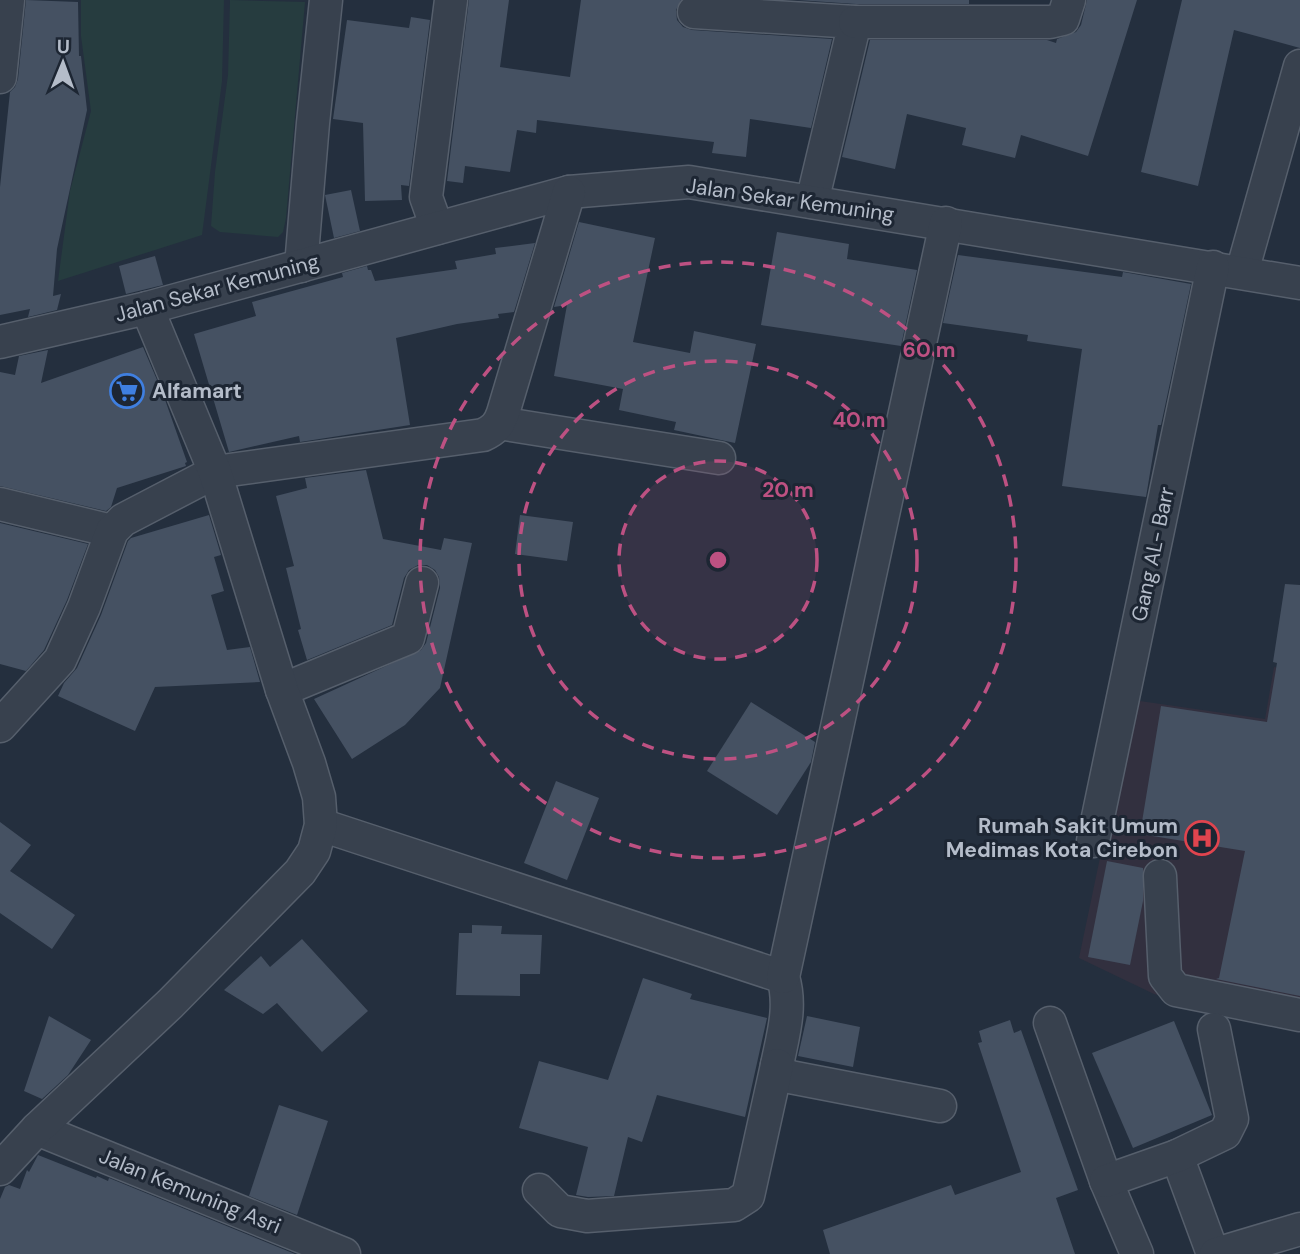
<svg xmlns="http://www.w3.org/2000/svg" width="1300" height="1254" font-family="'DM Sans',sans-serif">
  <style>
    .medical { fill: #32303f }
    .green { fill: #263c3f }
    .building { fill: #455162 }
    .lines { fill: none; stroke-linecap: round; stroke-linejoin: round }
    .minor-casing { stroke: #565f6c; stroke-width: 35 }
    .minor { stroke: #38414e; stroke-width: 32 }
    .ring { fill: none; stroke: #bd5182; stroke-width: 3.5; stroke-dasharray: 12 9 }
    .labels { text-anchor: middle; stroke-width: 6; stroke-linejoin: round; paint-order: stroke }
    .street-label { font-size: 21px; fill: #b4bcc9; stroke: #1d2633 }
    .poi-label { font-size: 21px; font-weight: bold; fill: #b4bcc9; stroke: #1d2633; text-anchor: start }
    .centre { fill: #bd5182; stroke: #1d2633; stroke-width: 3.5 }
    .ring-label { font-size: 21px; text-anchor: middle; font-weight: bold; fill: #bd5182; stroke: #1d2633; stroke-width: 6; stroke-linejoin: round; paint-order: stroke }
  </style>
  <rect width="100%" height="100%" fill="#242f3e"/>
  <!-- medical -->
  <path class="medical" d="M1274,667L1300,671V1032L1154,994L1079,958L1133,700L1265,719Z"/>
  <!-- green -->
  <g class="green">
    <path d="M81,0H224L222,81L202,235L58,281L70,191L91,111L81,36Z"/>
    <path d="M230,0L305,2L286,218L283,232L278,237L220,232L211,226L215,172L228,75Z"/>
  </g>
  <!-- building -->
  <g class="building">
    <path d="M26,0L78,2L79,56H81L87,110L57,249L53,296L61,294L57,310L28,317L30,309L0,315V187L10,92L15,87L18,79Z"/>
    <path d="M469,0H509L500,67L570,77L581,0H681L676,10L677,20L683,27L692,30L832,39L811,128L750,119L746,157L712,153L714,142L537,120L536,133L517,130L510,172L465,166L463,183L447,181Z"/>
    <path d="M797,0H969V4H856Z"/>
    <path d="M1087,0H1137L1088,156L1021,135L1015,158L962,145L966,128L907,114L895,169L842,157L870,40H1047L1056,43L1057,39L1076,32L1081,25Z"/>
    <path d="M1182,0H1300V48L1234,30L1198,186L1141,172Z"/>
    <path d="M411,17L430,20L409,186L401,185L402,200L365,201L363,123L333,119L347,20L409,28Z"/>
    <path d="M351,190L360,231L334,238L325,195Z"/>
    <path d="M579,222L655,238L633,342L690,353L694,331L756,344L735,443L674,430L676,422L619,410L623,389L554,376L567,305L554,307Z"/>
    <path d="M777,232L849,244L847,259L917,270L901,346L761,325Z"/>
    <path d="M535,243L514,312L498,314L499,318L457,324L396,338L410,425L300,442L299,436L229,452L194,334L256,316L252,302L343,277L342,273L367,266L368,270H371L375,281L457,269L455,261L496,254L495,248Z"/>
    <path d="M958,255L1122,277L1123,272L1191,284L1161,425H1158L1146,497L1062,486L1082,349L1027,341L1028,335L943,323Z"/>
    <path d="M155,256L163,285L126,294L119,266Z"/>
    <path d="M143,347L163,394L187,462L185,463L186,466L117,488L111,507L106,511L0,486V372L15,375L19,356L48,350L41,383Z"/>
    <path d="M366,470L383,539L441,550L444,538L472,543L440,688L405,725L352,759L314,699L421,650L426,643L440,588L439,577L435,570L427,565H418L409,570L404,578L392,625L307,660L298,630L301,629L286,568L294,566L276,496L307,488L305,478Z"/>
    <path d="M209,515L221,555L214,557L224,591L211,595L227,650L250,647L260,682L155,687L135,731L58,696L64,683L77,668L101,615L128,541L131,538Z"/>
    <path d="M520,515L573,522L567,561L515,554Z"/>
    <path d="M0,523L88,544L67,600L44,650L26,671L0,664Z"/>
    <path d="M1285,584L1300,585V996L1216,979L1219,978L1245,851L1140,834L1161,706L1267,722L1277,663L1273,662Z"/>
    <path d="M751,702L815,742L811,762L777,815L707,771Z"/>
    <path d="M556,781L599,798L567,880L524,863Z"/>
    <path d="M0,822L31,845L10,871L75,915L52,949L0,913Z"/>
    <path d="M1107,861L1143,868V901L1130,965L1088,957Z"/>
    <path d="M472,925L502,926L501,934L542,935L540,974H520V996L456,995L459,933H472Z"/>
    <path d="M302,939L368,1011L322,1052L277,1003L263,1014L224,990L261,956L270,967Z"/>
    <path d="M643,978L692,994L690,999L767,1018L745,1117L657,1095L642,1142L628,1137L614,1196L588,1197L576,1195L588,1147L519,1128L539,1061L608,1080Z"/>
    <path d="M49,1016L91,1040L68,1075L42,1099L24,1091Z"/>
    <path d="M807,1016L860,1027L853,1067L798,1056Z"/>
    <path d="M1010,1020L1014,1033L1021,1030L1078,1190L1056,1198L1075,1254H830L823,1230L951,1185L955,1195L1021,1172L978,1043L982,1042L979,1031Z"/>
    <path d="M1174,1021L1212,1115L1133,1148L1092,1053Z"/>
    <path d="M279,1105L328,1121L297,1215L249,1196Z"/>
    <path d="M38,1155L96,1178L97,1176L108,1181L109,1178L295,1254H0V1199L5,1187L9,1185L20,1189L27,1170L29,1172Z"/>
  </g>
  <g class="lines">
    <!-- minor casing -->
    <g class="minor-casing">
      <g id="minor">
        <path d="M694,12L855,22L812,202"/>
        <path d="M855,22H1050L1063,19L1069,0"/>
        <path d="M0,77L8,0"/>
        <path d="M437,228L426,197L451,0"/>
        <path d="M301,266L313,123L326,0"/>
        <path d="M1242,272L1300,66"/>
        <path d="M0,342L147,308L569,192L689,182L1300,283"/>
        <path d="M499,423L719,458"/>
        <path d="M0,504L112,531"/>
        <path d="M282,690L408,638L422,583"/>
        <path d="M0,726L60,660L84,607L112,531L123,520L215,472L483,435C494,430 499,425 503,413L569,192"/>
        <path d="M321,825L783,977C792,1007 783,1035 777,1065L781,1072L790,1077L940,1106"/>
        <path d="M1093,841L1213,267"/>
        <path d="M1160,876L1165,976L1176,990L1300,1015"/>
        <path d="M783,977L946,223"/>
        <path d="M1050,1023L1106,1181L1137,1254"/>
        <path d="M37,1129L344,1254"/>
        <path d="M1177,1156L1213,1254"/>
        <path d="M0,1169L37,1129L170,1004L300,872L314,851L321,825L319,797L309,763L282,690L215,472L147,308"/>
        <path d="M1106,1181L1177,1156L1225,1133L1232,1119L1214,1029"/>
        <path d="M539,1190L560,1211L587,1216L734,1205L748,1196L777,1065"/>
        <path d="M1216,1254L1300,1229"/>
      </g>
    </g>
    <!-- minor -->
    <use href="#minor" class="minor"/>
  </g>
  <!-- distance rings -->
  <circle cx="718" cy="560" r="99" fill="#bd5182" fill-opacity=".12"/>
  <g class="ring">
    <circle cx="718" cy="560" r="99"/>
    <circle cx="718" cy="560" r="199"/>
    <circle cx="718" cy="560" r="298"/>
  </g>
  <!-- icons -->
  <defs>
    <g id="supermarket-ring" transform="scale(1.75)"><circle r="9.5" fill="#1d2633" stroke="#3f7fe0" stroke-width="1.5"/><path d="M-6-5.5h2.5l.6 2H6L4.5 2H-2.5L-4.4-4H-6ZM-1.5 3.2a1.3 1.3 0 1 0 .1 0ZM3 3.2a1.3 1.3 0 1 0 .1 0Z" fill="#3f7fe0"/></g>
    <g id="hospital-ring" transform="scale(1.75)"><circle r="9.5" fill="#1d2633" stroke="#e0444e" stroke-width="1.5"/><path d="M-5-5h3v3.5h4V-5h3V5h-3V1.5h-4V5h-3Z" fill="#e0444e"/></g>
  </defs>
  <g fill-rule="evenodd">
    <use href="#supermarket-ring" x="127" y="391"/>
    <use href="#hospital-ring" x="1202" y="838"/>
  </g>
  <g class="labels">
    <!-- street labels -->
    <g class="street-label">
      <text transform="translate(790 200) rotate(8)" y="7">Jalan Sekar Kemuning</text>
      <text transform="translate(217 288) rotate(-15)" y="7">Jalan Sekar Kemuning</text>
      <text transform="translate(1153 554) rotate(-78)" y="7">Gang AL- Barr</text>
      <text transform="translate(190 1191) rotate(22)" y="7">Jalan Kemuning Asri</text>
    </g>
    <!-- poi labels -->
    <g class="poi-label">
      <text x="152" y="398">Alfamart</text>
      <text x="1178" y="833" text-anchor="end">Rumah Sakit Umum<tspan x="1178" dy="24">Medimas Kota Cirebon</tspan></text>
    </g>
  </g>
  <circle cx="718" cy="560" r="10" class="centre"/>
  <g class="ring-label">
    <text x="929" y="357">60 m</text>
    <text x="859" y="427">40 m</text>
    <text x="788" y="497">20 m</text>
  </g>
  <!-- north arrow -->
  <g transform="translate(63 63) rotate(1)" stroke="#1d2633" stroke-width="5" paint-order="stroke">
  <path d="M0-5L12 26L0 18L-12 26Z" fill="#b4bcc9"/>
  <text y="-10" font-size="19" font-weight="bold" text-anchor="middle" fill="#b4bcc9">U</text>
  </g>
</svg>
